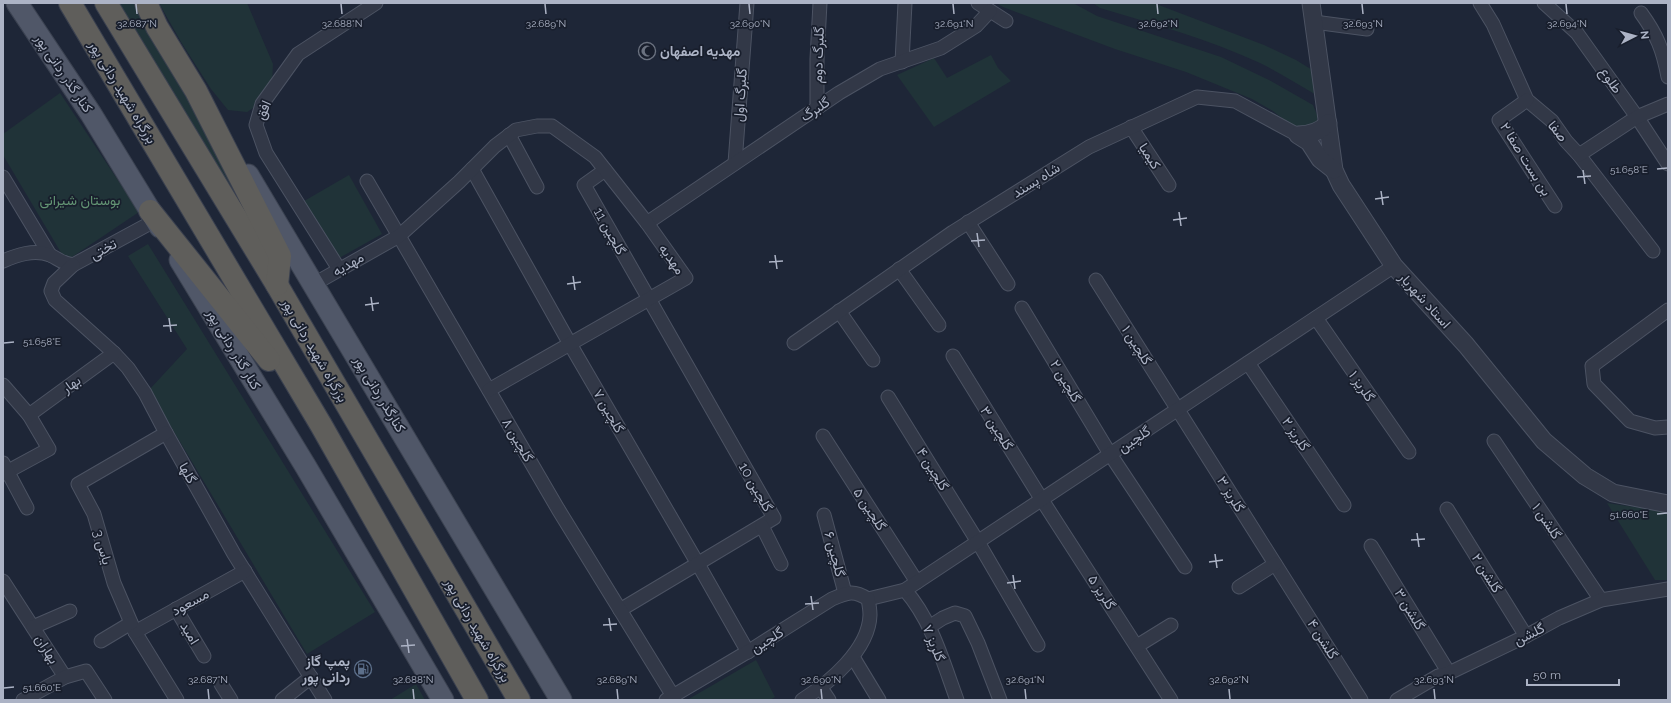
<svg xmlns="http://www.w3.org/2000/svg" width="1671" height="703" font-family="Raleway,Vazirmatn,sans-serif">
  <style>
    .green { fill: #203338 }
    .lines { fill: none; stroke-linecap: round; stroke-linejoin: round }
    .minor-casing { stroke: #4c5363; stroke-width: 15 }
    .tertiary-casing { stroke: #4c5363; stroke-width: 19 }
    .primary-casing { stroke: #3b4251; stroke-width: 23 }
    .trunk-casing { stroke: #3a404f; stroke-width: 24 }
    .minor { stroke: #323847; stroke-width: 13 }
    .tertiary { stroke: #323847; stroke-width: 17 }
    .primary { stroke: #505768; stroke-width: 21 }
    .trunk { stroke: #5f5e5b; stroke-width: 22 }
    .ticks { fill: none; stroke: #acb3c5; stroke-width: 1.5 }
    .labels { text-anchor: middle; stroke-width: 3.5; stroke-linejoin: round; paint-order: stroke }
    .poi-label { font-size: 14px; font-weight: bold; fill: #acb3c5; stroke: #181e2c; text-anchor: start }
    .street-label { font-size: 14px; fill: #acb3c5; stroke: #181e2c }
    .park-label { font-size: 14px; fill: #639574; stroke: #181e2c }
    .ticks-label { font-size: 10px; text-anchor: middle; fill: #acb3c5; stroke: #181e2c; stroke-width: 3.5; stroke-linejoin: round; paint-order: stroke }
  </style>
  <rect width="100%" height="100%" fill="#1e2637"/>
  <!-- green -->
  <g class="green">
    <path d="M110,3H136L141,18L222,159L245,205L235,208Z"/>
    <path d="M159,3H247L273,64L272,85L264,101L247,112L228,110L211,89L181,42Z"/>
    <path d="M996,3H1073L1097,16L1221,57L1269,80L1313,105L1318,117L1314,128L1292,126L1273,111L1252,99L1186,72L1115,49L1003,7Z"/>
    <path d="M1093,3L1156,4L1264,45L1296,60L1314,71L1318,96C1299,85 1280,73 1260,63C1208,39 1154,24 1100,8Z"/>
    <path d="M991,55L998,68L1011,81L934,127L897,75L934,58L947,78Z"/>
    <path d="M60,93L139,212L66,261L3,155V134Z"/>
    <path d="M349,175L382,234L332,262L299,204Z"/>
    <path d="M148,244L375,612L307,654L149,390L187,349L128,256Z"/>
    <path d="M1607,503L1668,512V580H1655Z"/>
    <path d="M756,660L775,697L770,700H687Z"/>
    <path d="M416,684L425,700H390Z"/>
  </g>
  <g class="lines">
    <!-- minor casing -->
    <g class="minor-casing">
      <g id="minor">
        <path d="M978,3L1006,21"/>
        <path d="M1480,3L1493,24L1527,100L1552,121L1566,141L1579,155L1653,251"/>
        <path d="M1544,3L1577,33L1637,117L1668,164"/>
        <path d="M1641,13C1657,35 1663,50 1668,77"/>
        <path d="M1314,22L1367,29"/>
        <path d="M902,62L905,3"/>
        <path d="M1527,100L1499,120L1555,206"/>
        <path d="M817,107V59L820,3"/>
        <path d="M1131,127L1169,185"/>
        <path d="M509,135L537,187"/>
        <path d="M1579,155L1637,117L1668,104"/>
        <path d="M735,163L747,3"/>
        <path d="M472,169L570,344L698,564L748,652"/>
        <path d="M605,170L584,185L774,518L620,610"/>
        <path d="M3,177L50,255"/>
        <path d="M367,181L558,509L673,696"/>
        <path d="M968,222L1008,284"/>
        <path d="M647,223L839,93L880,69L941,48L976,26L990,11"/>
        <path d="M3,261C17,255 34,249 50,255C59,259 61,263 73,265L156,220"/>
        <path d="M73,265L54,283L51,291L55,300L114,353L128,368L145,393L166,433L234,554L325,700"/>
        <path d="M339,269L266,153L256,125L262,104L298,54L376,3"/>
        <path d="M899,269L939,325"/>
        <path d="M1096,280L1361,700"/>
        <path d="M314,284L399,236L459,182L495,146L516,130L537,126H552L595,157L647,223L686,278L489,390"/>
        <path d="M1022,308L1110,454L1185,567"/>
        <path d="M1668,310L1592,366L1594,384L1630,421L1655,428L1668,427"/>
        <path d="M839,311L873,360"/>
        <path d="M1316,318L1409,452"/>
        <path d="M794,343L953,232L1089,147L1197,97L1235,101L1298,135"/>
        <path d="M953,356L1042,500L1171,700"/>
        <path d="M1248,363L1344,505"/>
        <path d="M3,385L29,415L49,449L3,474"/>
        <path d="M888,397L978,542L1038,645"/>
        <path d="M29,415L114,353"/>
        <path d="M166,433L78,484L94,514L114,583L135,632L177,700"/>
        <path d="M823,436L917,582"/>
        <path d="M1494,441L1601,600"/>
        <path d="M3,463L27,508"/>
        <path d="M1447,509L1526,636"/>
        <path d="M824,515L845,593"/>
        <path d="M762,526L781,564"/>
        <path d="M1371,546L1449,673"/>
        <path d="M3,581L65,677"/>
        <path d="M1239,587L1275,564"/>
        <path d="M905,590C932,621 943,662 957,700"/>
        <path d="M868,599L905,590L1394,266"/>
        <path d="M176,609L204,656"/>
        <path d="M33,627L70,611"/>
        <path d="M929,627L943,618L955,613L965,616L978,643L1000,700"/>
        <path d="M135,632L245,571"/>
        <path d="M101,641L131,623"/>
        <path d="M1137,646L1171,625"/>
        <path d="M853,657L879,700"/>
        <path d="M221,684L231,700"/>
        <path d="M821,688L829,700"/>
        <path d="M23,700L65,677L86,671L105,700"/>
        <path d="M282,700L311,677"/>
        <path d="M666,700L754,648L832,599C848,592 854,590 868,599C869,604 870,610 870,615C869,650 829,683 802,700"/>
        <path d="M1397,700L1438,676L1449,673L1526,636L1559,618L1601,600L1668,589"/>
      </g>
    </g>
    <!-- tertiary casing -->
    <g class="tertiary-casing">
      <g id="tertiary">
        <path d="M1311,3L1334,170L1341,185L1394,266L1466,345L1544,441L1585,476L1613,493L1668,504"/>
        <path d="M1328,123C1320,132 1310,135 1298,135L1309,142L1320,159L1334,170"/>
      </g>
    </g>
    <!-- primary casing -->
    <g class="primary-casing">
      <g id="primary">
        <path d="M17,3L91,114L160,227"/>
        <path d="M248,175L561,700"/>
        <path d="M180,260L306,467L443,700"/>
      </g>
    </g>
    <!-- trunk casing -->
    <g class="trunk-casing">
      <g id="trunk">
        <path d="M70,3L321,425L477,700"/>
        <path d="M106,3L277,285L519,700"/>
        <path d="M146,3L157,27L196,91L280,256L277,285"/>
        <path d="M150,211L269,360"/>
      </g>
    </g>
    <!-- minor -->
    <use href="#minor" class="minor"/>
    <!-- tertiary -->
    <use href="#tertiary" class="tertiary"/>
    <!-- primary -->
    <use href="#primary" class="primary"/>
    <!-- trunk -->
    <use href="#trunk" class="trunk"/>
  </g>
  <!-- ticks -->
  <path class="ticks" d="M136,4L137,14M341,4L342,14M545,4L546,14M749,4L750,14M953,4L954,14M1157,4L1158,14M1362,4L1363,14M1566,4L1567,14M1657,169L1667,168M1583,170L1585,184M1577,177L1591,176M1381,191L1383,205M1375,199L1389,197M1179,212L1181,226M1173,220L1187,218M977,233L979,247M971,241L985,240M775,255L777,269M769,262L783,261M573,276L575,290M567,284L581,282M371,297L373,311M365,305L379,303M169,318L171,332M163,326L177,325M4,343L14,342M1657,514L1667,513M1417,533L1419,547M1411,540L1425,539M1215,554L1217,568M1209,562L1223,560M1013,575L1015,589M1007,583L1021,581M811,596L813,610M805,604L819,603M609,618L611,631M603,625L617,624M407,639L409,653M401,646L415,645M4,688L14,687M208,689L209,699M413,689L414,699M617,689L618,699M821,689L822,699M1025,689L1026,699M1229,689L1230,699M1434,689L1435,699"/>
  <!-- icons -->
  <defs>
    <g id="mosque-ring" transform="scale(0.9)"><circle r="9.5" fill="#181e2c" stroke="#6b7280" stroke-width="1.5"/><path d="M3.5-4.9A6 6 0 1 0 3.5 4.9A5 5 0 1 1 3.5-4.9Z" fill="#6b7280"/></g>
    <g id="fuel-ring" transform="scale(0.9)"><circle r="9.5" fill="#181e2c" stroke="#5c6f8a" stroke-width="1.5"/><path d="M-5.5-6h7V0h2V4h1.3V-2.5L3-4.5l.8-.8L6-3V5H2.5V1h-1V6h-7ZM-4.2-4.7v3.2H.2V-4.7Z" fill="#5c6f8a"/></g>
  </defs>
  <g fill-rule="evenodd">
    <use href="#mosque-ring" x="647" y="51"/>
    <use href="#fuel-ring" x="363" y="669"/>
  </g>
  <g class="labels">
    <!-- poi labels -->
    <g class="poi-label">
      <text x="660" y="56">مهدیه اصفهان</text>
      <text x="350" y="666" text-anchor="end">پمپ گاز<tspan x="350" dy="16">ردانی پور</tspan></text>
    </g>
    <!-- street labels -->
    <g class="street-label">
      <text transform="translate(818 55) rotate(-88)" y="5">گلبرگ دوم</text>
      <text transform="translate(64 73) rotate(56)" y="5">کنار گذر ردانی پور</text>
      <text transform="translate(1611 80) rotate(55)" y="5">طلوع</text>
      <text transform="translate(123 92) rotate(59)" y="5">بزرگراه شهید ردانی پور</text>
      <text transform="translate(740 95) rotate(-86)" y="5">گلبرگ اول</text>
      <text transform="translate(815 109) rotate(-34)" y="5">گلبرگ</text>
      <text transform="translate(263 110) rotate(-67)" y="5">افق</text>
      <text transform="translate(1558 131) rotate(51)" y="5">صفا</text>
      <text transform="translate(1150 156) rotate(57)" y="5">کیمیا</text>
      <text transform="translate(1526 159) rotate(58)" y="5">بن بست صفا ۲</text>
      <text transform="translate(1036 180) rotate(-32)" y="5">شاه پسند</text>
      <text transform="translate(610 231) rotate(61)" y="5">گلچین 11</text>
      <text transform="translate(103 249) rotate(-29)" y="5">تختی</text>
      <text transform="translate(672 259) rotate(55)" y="5">مهدیه</text>
      <text transform="translate(348 264) rotate(-30)" y="5">مهدیه</text>
      <text transform="translate(1425 300) rotate(48)" y="5">استاد شهریار</text>
      <text transform="translate(1137 345) rotate(58)" y="5">گلچین ۱</text>
      <text transform="translate(234 349) rotate(59)" y="5">کنار گذر ردانی پور</text>
      <text transform="translate(315 350) rotate(60)" y="5">بزرگراه شهید ردانی پور</text>
      <text transform="translate(1066 381) rotate(59)" y="5">گلچین ۲</text>
      <text transform="translate(71 384) rotate(-36)" y="5">بهار</text>
      <text transform="translate(1362 386) rotate(55)" y="5">گلریز ۱</text>
      <text transform="translate(380 394) rotate(59)" y="5">کنارگذر ردانی پور</text>
      <text transform="translate(609 411) rotate(60)" y="5">گلچین ۷</text>
      <text transform="translate(997 428) rotate(58)" y="5">گلچین ۳</text>
      <text transform="translate(1296 434) rotate(56)" y="5">گلریز ۲</text>
      <text transform="translate(1134 439) rotate(-33)" y="5">گلچین</text>
      <text transform="translate(518 440) rotate(60)" y="5">گلچین ۸</text>
      <text transform="translate(933 469) rotate(58)" y="5">گلچین ۴</text>
      <text transform="translate(188 473) rotate(61)" y="5">گلها</text>
      <text transform="translate(756 487) rotate(60)" y="5">گلچین 10</text>
      <text transform="translate(1231 494) rotate(58)" y="5">گلریز ۳</text>
      <text transform="translate(870 509) rotate(57)" y="5">گلچین ۵</text>
      <text transform="translate(1547 521) rotate(56)" y="5">گلشن ۱</text>
      <text transform="translate(103 547) rotate(74)" y="5">یاس 3</text>
      <text transform="translate(835 554) rotate(75)" y="5">گلچین ۶</text>
      <text transform="translate(1487 573) rotate(58)" y="5">گلشن ۲</text>
      <text transform="translate(1102 592) rotate(57)" y="5">گلریز ۵</text>
      <text transform="translate(190 602) rotate(-29)" y="5">مسعود</text>
      <text transform="translate(1410 609) rotate(59)" y="5">گلشن ۳</text>
      <text transform="translate(478 630) rotate(60)" y="5">بزرگراه شهید ردانی پور</text>
      <text transform="translate(190 633) rotate(59)" y="5">امید</text>
      <text transform="translate(1529 634) rotate(-27)" y="5">گلشن</text>
      <text transform="translate(1323 639) rotate(58)" y="5">گلشن ۴</text>
      <text transform="translate(767 640) rotate(-32)" y="5">گلچین</text>
      <text transform="translate(934 643) rotate(68)" y="5">گلریز ۷</text>
      <text transform="translate(47 649) rotate(57)" y="5">بهاران</text>
    </g>
    <!-- park labels -->
    <g class="park-label">
      <text x="80" y="205">بوستان شیرانی</text>
    </g>
  </g>
  <g class="ticks-label">
    <text x="137" y="27">32.687°N</text>
    <text x="342" y="27">32.688°N</text>
    <text x="546" y="27">32.689°N</text>
    <text x="750" y="27">32.690°N</text>
    <text x="954" y="27">32.691°N</text>
    <text x="1158" y="27">32.692°N</text>
    <text x="1363" y="27">32.693°N</text>
    <text x="1567" y="27">32.694°N</text>
    <text x="1629" y="173">51.658°E</text>
    <text x="42" y="345">51.658°E</text>
    <text x="1629" y="518">51.660°E</text>
    <text x="208" y="683">32.687°N</text>
    <text x="413" y="683">32.688°N</text>
    <text x="617" y="683">32.689°N</text>
    <text x="821" y="683">32.690°N</text>
    <text x="1025" y="683">32.691°N</text>
    <text x="1229" y="683">32.692°N</text>
    <text x="1434" y="683">32.693°N</text>
    <text x="42" y="691">51.660°E</text>
  </g>
  <!-- border -->
  <rect width="1671" height="703" fill="none" stroke="#acb3c5" stroke-width="8"/>
  <!-- north arrow -->
  <g transform="translate(1635 36) rotate(84)" stroke="#181e2c" stroke-width="3" paint-order="stroke">
  <path d="M0-3L7 15L0 10L-7 15Z" fill="#acb3c5"/>
  <text y="-6" font-size="11" font-weight="bold" text-anchor="middle" fill="#acb3c5">N</text>
  </g>
  <!-- scale -->
  <path d="M1527 679v6h92v-6" fill="none" stroke="#acb3c5" stroke-width="2"/>
  <text x="1533" y="679" font-size="12" fill="#acb3c5" stroke="#181e2c" stroke-width="3" paint-order="stroke">50 m</text>
</svg>
